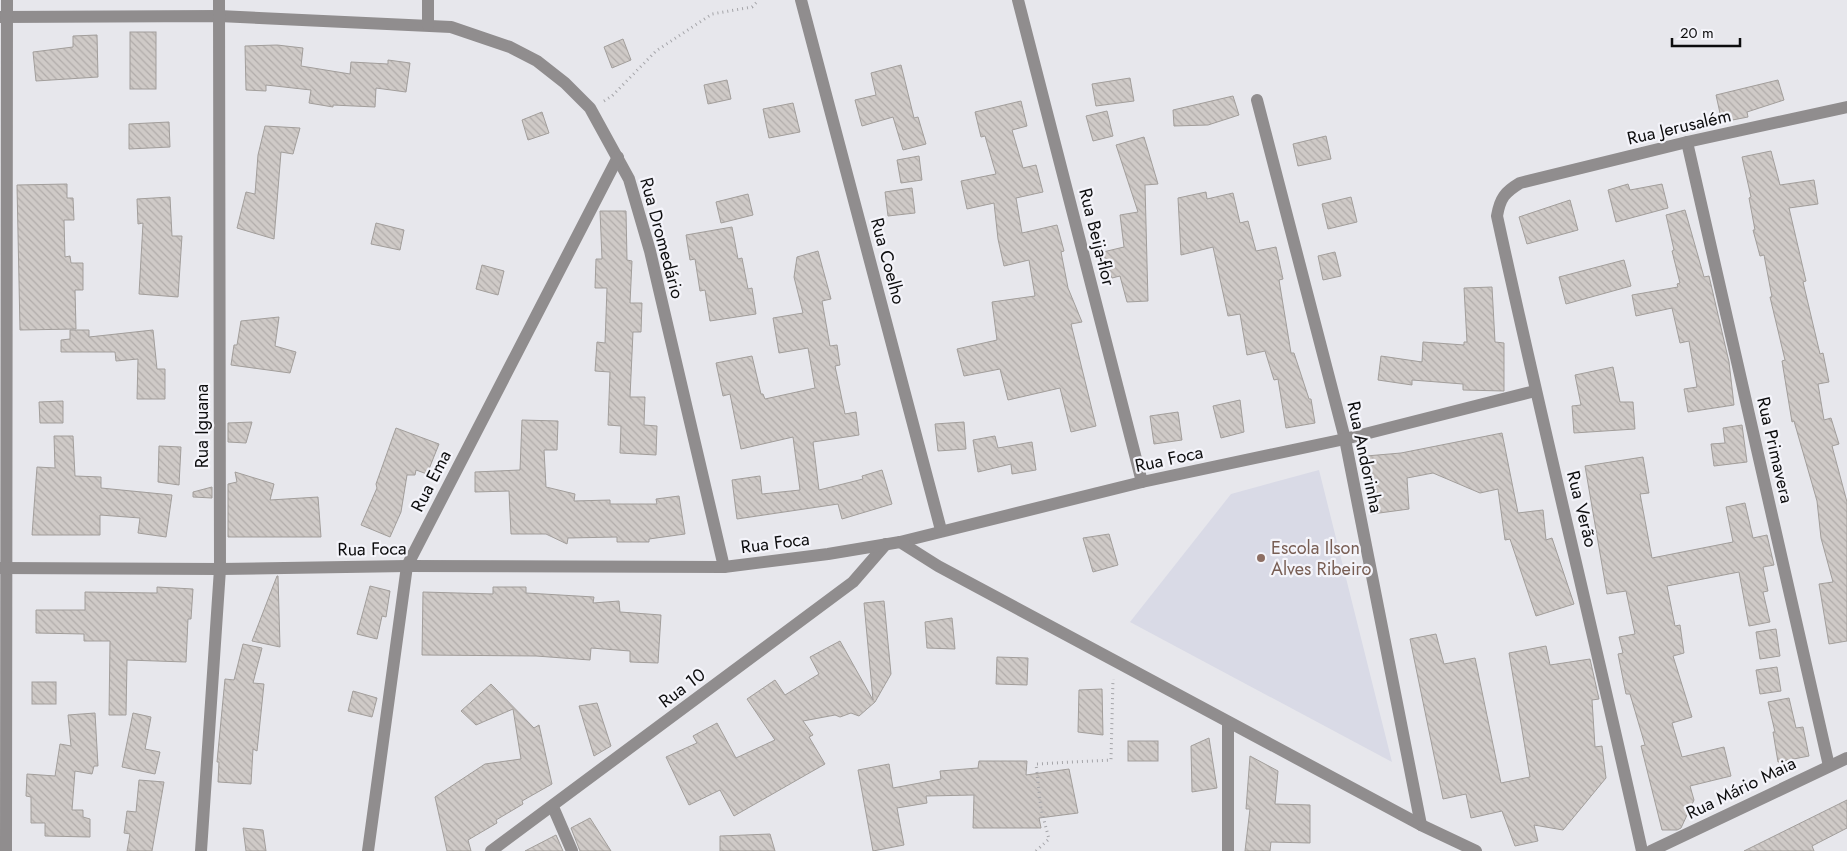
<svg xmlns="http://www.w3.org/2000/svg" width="1847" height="851" font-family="Jost,sans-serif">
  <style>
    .built { fill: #d9dae6 }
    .building { fill: url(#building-back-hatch); stroke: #a29e9b }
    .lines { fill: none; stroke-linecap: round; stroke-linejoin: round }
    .path { stroke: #a5a5a9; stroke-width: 3; stroke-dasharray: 1 4; stroke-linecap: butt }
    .minor { stroke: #908d8e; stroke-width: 12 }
    .tertiary { stroke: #908d8e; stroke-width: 12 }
    .education-dot { fill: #8d6e63; stroke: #f4f4fa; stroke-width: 2 }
    .labels { text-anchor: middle; stroke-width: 4.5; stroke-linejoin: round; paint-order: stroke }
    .street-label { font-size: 18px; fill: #0d0d0e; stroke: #f4f4fa }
    .education-label { font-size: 18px; fill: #785e54; stroke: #f4f4fa; text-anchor: start }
  </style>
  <defs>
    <pattern id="building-back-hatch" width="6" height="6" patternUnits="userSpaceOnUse" patternTransform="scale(1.25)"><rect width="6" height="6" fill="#cfcac7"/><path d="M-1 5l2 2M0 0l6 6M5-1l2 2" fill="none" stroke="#b1acaa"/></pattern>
  </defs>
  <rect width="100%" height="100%" fill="#e7e7ec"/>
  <!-- built -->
  <path class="built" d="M1319,470L1392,762L1130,622L1231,494Z"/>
  <!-- building -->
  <g class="building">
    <rect x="130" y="32" width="26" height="57"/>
    <path d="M97,35L98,77L36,81L33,52L73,47V36Z"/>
    <path d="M623,39L631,60L612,68L604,47Z"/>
    <path d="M277,45L303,48L301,66L350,74L351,62L388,64V60L410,63L406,92L376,88L375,107L333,105V107L309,103L311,90L266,85V91L246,90L245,46Z"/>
    <path d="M901,65L914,118L918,117L926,144L903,150L893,117L862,126L855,100L876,95L871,73Z"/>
    <path d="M1130,78L1134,101L1096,106L1092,84Z"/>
    <path d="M727,80L731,99L708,104L704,85Z"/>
    <path d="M1778,80L1784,100L1747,112L1748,117L1722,122L1716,95Z"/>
    <path d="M1233,96L1239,115L1208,125L1174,126L1173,110Z"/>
    <path d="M1021,101L1027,126L1012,130L1023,168L1036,165L1043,192L1016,198L1022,233L1057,225L1064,251L1061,252L1068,288L1082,322L1071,324L1096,426L1071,432L1060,388L1008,400L1000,369L964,376L957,349L997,340L992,302L1035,296L1029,260L1004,266L998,239L994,203L967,209L961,181L996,174L985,136L981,137L975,112Z"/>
    <path d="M793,103L800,132L769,138L763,109Z"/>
    <path d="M1107,111L1113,136L1093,141L1086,116Z"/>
    <path d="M542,112L549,133L528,140L522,120Z"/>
    <path d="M169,122L170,147L129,149V124Z"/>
    <path d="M265,126L300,128L293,154L281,152L274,239L237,228L246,192L255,194L258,155Z"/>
    <path d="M1326,136L1331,159L1298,166L1293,144Z"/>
    <path d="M1144,137L1158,184L1145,185L1148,301L1127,302L1120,276L1112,278L1103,252L1124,247L1120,215L1138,212L1116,145Z"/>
    <path d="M1771,151L1780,185L1814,180L1818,204L1789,208L1806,281L1803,282L1820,354L1823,353L1829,382L1818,384L1824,420L1831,418L1839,444L1832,446L1847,502V641L1829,644L1819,584L1833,582L1821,538L1817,501L1794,421L1792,422L1782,361L1785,360L1770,297H1772L1764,255L1760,256L1753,230H1755L1749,198L1751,197L1742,157Z"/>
    <path d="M919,156L922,180L901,183L897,160Z"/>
    <path d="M67,184V198H73L74,220H64L65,257L70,256L71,263H83V290H75L76,329L20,330L17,185Z"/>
    <path d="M1628,184L1630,190L1662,184L1668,208L1616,222L1608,190Z"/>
    <path d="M912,188L915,213L888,216L885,192Z"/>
    <path d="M1206,192L1207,199L1233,193L1240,223L1248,221L1256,251L1276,247L1283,279L1279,280L1291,353H1294L1309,399H1311L1315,423L1286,428L1278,379L1274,380L1265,351L1247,355L1240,314L1228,316L1213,247L1181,255L1178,198Z"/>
    <path d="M748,194L753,215L721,223L716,202Z"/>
    <path d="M170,197L172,236H182L178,297L139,294L143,223L138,224L137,199Z"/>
    <path d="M1351,197L1357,222L1328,229L1322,204Z"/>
    <path d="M1570,200L1578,230L1527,244L1519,217Z"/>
    <path d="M1685,210L1704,277L1709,276L1729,362L1734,405L1688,412L1684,389L1697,387L1689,341L1680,343L1672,308L1636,316L1632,295L1678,287L1677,284L1680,283L1672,251L1674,250L1666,215Z"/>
    <path d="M600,211H626L627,260L632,261L630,303H642L641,332H633L630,397H645L644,425L657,426L656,455L620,453L621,426L608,425L610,372L595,371L597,342L605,343L607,288H595L596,259H602Z"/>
    <path d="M376,223L404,230L400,250L371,244Z"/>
    <path d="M732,227L738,259L742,258L748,289L752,288L756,314L710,321L705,290L700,291L695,259L690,260L686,235Z"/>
    <path d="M818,251L831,299L822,301L830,346L837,345L840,365L835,366L845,414L856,412L859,435L813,442L819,490L863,479L862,476L882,470L892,504L842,519L838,504L737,519L732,480L760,476L762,494L800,490L793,437L741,449L730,394L723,396L716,363L752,356L761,394H763L765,399L815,388L808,348L779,353L773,318L803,313L794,277L797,257Z"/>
    <path d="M1335,252L1341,276L1323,280L1318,256Z"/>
    <path d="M1624,260L1631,286L1566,304L1559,277Z"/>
    <path d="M482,265L504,271L498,295L476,289Z"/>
    <path d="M1492,287L1495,342L1504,343V391L1463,390V384L1412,380V385L1378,380L1381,356L1422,362L1423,342L1464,345V342H1467L1464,288Z"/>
    <path d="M279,317L275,346L296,352L290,373L231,365L234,345H237L241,321Z"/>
    <path d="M70,330H89V337L153,330L157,369H165V399H137L138,359L116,361L115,352H61V340L70,339Z"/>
    <path d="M1613,367L1620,402H1633L1635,429L1574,433L1572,406L1581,405L1575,375Z"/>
    <path d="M1240,400L1244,432L1221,438L1213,406Z"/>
    <path d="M63,401V423H40L39,402Z"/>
    <path d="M1178,412L1182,440L1154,444L1150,416Z"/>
    <path d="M522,420L558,421L557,450H544L546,487L575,494L574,501L610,500V504H657L656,499L679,496L685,534L649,539V542H617V537L568,538L567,544L546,534H511L509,491L475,492V472L520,470Z"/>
    <path d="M252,422L246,443L228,442V423Z"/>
    <path d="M964,422L966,449L938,451L935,424Z"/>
    <path d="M1742,425L1747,462L1714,466L1711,444L1725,443L1723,428Z"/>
    <path d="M396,428L439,444L427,474L416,470L415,475H407L401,512L390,537L361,525L377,488L376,484Z"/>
    <path d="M1502,433L1518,513L1543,510L1546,540L1552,538L1574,604L1536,616L1510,539L1505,540L1498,489L1480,493L1433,473L1407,478L1409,509L1372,514L1366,456L1401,453Z"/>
    <path d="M54,436H73L75,476L101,477V488L172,495L166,537L138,533L140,518L100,515V535H32L37,467L55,468Z"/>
    <path d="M995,436L998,448L1032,442L1036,470L1012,474L1011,464L978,472L973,440Z"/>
    <path d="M159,446L181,447L179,485L158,482Z"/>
    <path d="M1643,457L1649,493L1640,494L1652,558L1733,542L1726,507L1745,503L1753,538L1767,535L1774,565L1763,567L1768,591L1763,592L1770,622L1749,626L1739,572L1667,586L1675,626L1680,625L1684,653L1673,656L1692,717L1672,723L1682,757L1724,747L1731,776L1690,786L1694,800L1681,828L1677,830H1662L1641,746L1645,745L1630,694H1626L1618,654L1623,653L1619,637L1635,634L1626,591L1607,594L1585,466Z"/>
    <path d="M235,472L274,484L270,500L318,497L321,537H228V484L237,482Z"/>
    <path d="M212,487V498L193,497V492Z"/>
    <path d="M1109,534L1118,565L1093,572L1083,538Z"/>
    <path d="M277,576H278L280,647L252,641Z"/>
    <path d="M370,586L390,591L386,617L382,616L377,639L357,634Z"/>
    <path d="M157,587L193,589L191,619H188L186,662L127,660L126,715H109L110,641H84V634L36,633V610H85V592L157,593Z"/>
    <path d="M493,587H526V593L594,597L593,603L619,601L620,612L661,615L658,663L630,662V651L591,648L590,660L536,656L422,655L423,592L493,594Z"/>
    <path d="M884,601L891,674L875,702L859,716L851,713L840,717L835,715L803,721L813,735L809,737L825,764L734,816L720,790L689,805L666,757L697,743L693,736L717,723L736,758L775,740L747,699L775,680L785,695L819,674L810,657L840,641L873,700L864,603Z"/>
    <path d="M952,618L955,649L927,648L925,622Z"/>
    <path d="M1776,629L1780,656L1760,659L1756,632Z"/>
    <path d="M1436,634L1444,664L1475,658L1501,783L1530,777L1509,653L1546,646L1550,665L1590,659L1599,699L1592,700L1595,747L1602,746L1606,778L1563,830L1534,825L1538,841L1515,846L1502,811L1471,818L1466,794L1443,799L1410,639Z"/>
    <path d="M243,644L262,648L253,683L264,684L257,751L253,749L251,784L218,782L219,762H217L225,679L234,680Z"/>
    <path d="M997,657L1028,658L1027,685L996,684Z"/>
    <path d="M1777,667L1781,691L1760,694L1756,670Z"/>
    <rect x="32" y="682" width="24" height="22"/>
    <path d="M491,684L534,728L539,725L552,784L522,801L523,804L496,820L497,823L468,840L471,851H447L435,797L485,764L521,759L513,709L476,725L461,711Z"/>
    <path d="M1102,689L1103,735L1078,732L1079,690Z"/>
    <path d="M353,691L377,698L372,717L348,711Z"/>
    <path d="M1789,698L1796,728L1803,727L1809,756L1778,762L1773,732H1775L1768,702Z"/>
    <path d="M597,703L611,746L594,756L579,706Z"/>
    <path d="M95,713L98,766H94L92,774L75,771L72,810H83V817L90,819V837L45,836V823H31V797L26,796L27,774L55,776L60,744L71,746L68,715Z"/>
    <path d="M133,713L151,717L145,749L160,752L155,774L122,767Z"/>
    <path d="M1209,738L1217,788L1192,792L1191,746Z"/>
    <rect x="1128" y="741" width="30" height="20"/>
    <path d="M1250,756L1278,771L1275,804L1310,805V843L1271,842L1270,851H1245L1250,809H1246Z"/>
    <path d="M979,761H1027L1026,775L1069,769L1078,813L1039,818L1041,828H973L974,795L926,796L927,803L897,808L904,845L873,851L858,770L889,764L893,788L941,779L940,771L978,768Z"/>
    <path d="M139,780L164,782L152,851H127L130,834L124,833L127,811L136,812Z"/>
    <path d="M1847,800V828L1812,846L1814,851H1744Z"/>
    <path d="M590,818L611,851H580L571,828Z"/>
    <path d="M243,828L263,830L266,851H246Z"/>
    <path d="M770,834L775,851H720V836Z"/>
    <path d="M556,835L563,851H525Z"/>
  </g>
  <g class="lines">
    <!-- path -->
    <g class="path">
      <path d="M604,101L612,96L656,51L712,14L752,7L759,0"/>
      <path d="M1036,851L1049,839L1041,809L1036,764L1111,760L1113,679"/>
    </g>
    <!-- minor -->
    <g class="minor">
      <path d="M801,0L941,530"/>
      <path d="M1018,0L1142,482"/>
      <path d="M0,17L219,16L451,27L510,47L537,61L565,83L590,108L629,179L650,251L724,567"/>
      <path d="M428,25V0"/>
      <path d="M1257,100L1345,439L1421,825"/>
      <path d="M1687,142L1829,766"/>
      <path d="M900,542L1142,482L1345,439L1535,391"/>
      <path d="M553,807L572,851"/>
      <path d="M6,851L7,0"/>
      <path d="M201,851L220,569L219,0"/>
      <path d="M368,851L407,566L618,157"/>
      <path d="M491,851L853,582L886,544"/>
      <path d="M1228,851V722"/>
      <path d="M1642,851C1595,639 1543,428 1497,216C1500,198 1505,192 1520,183L1687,142L1847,107"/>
      <path d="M1651,851L1847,758"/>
    </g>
    <!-- tertiary -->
    <path class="tertiary" d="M0,568L220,569L407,566L724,567L828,554L900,542L938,566L1421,825L1476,851"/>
  </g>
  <!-- markers -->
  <circle class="education-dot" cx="1261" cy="558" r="5"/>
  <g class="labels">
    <!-- street labels -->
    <g class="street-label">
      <text transform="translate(1679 127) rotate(-13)" y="6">Rua Jerusalém</text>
      <text transform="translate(1097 237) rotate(76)" y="6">Rua Beija-flor</text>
      <text transform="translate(662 238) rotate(75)" y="6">Rua Dromedário</text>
      <text transform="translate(888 261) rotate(75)" y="6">Rua Coelho</text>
      <text transform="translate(202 426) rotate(-90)" y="6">Rua Iguana</text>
      <text transform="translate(1775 450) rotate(77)" y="6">Rua Primavera</text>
      <text transform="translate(1365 457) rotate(78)" y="6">Rua Andorinha</text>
      <text transform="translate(1169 459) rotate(-12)" y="6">Rua Foca</text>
      <text transform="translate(431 481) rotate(-63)" y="6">Rua Ema</text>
      <text transform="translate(1582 509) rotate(76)" y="6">Rua Verão</text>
      <text transform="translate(775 543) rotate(-7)" y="6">Rua Foca</text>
      <text transform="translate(372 549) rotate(-1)" y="6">Rua Foca</text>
      <text transform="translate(682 688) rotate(-37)" y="6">Rua 10</text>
      <text transform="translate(1741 788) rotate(-26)" y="6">Rua Mário Maia</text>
    </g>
    <!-- education labels -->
    <g class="education-label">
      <text x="1271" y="554">Escola Ilson<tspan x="1271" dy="21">Alves Ribeiro</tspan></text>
    </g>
  </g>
  <!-- scale -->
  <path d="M1672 38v8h68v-8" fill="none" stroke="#0d0d0e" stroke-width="2.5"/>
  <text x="1680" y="38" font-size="15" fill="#0d0d0e" stroke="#f4f4fa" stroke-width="4" paint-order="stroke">20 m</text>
</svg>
